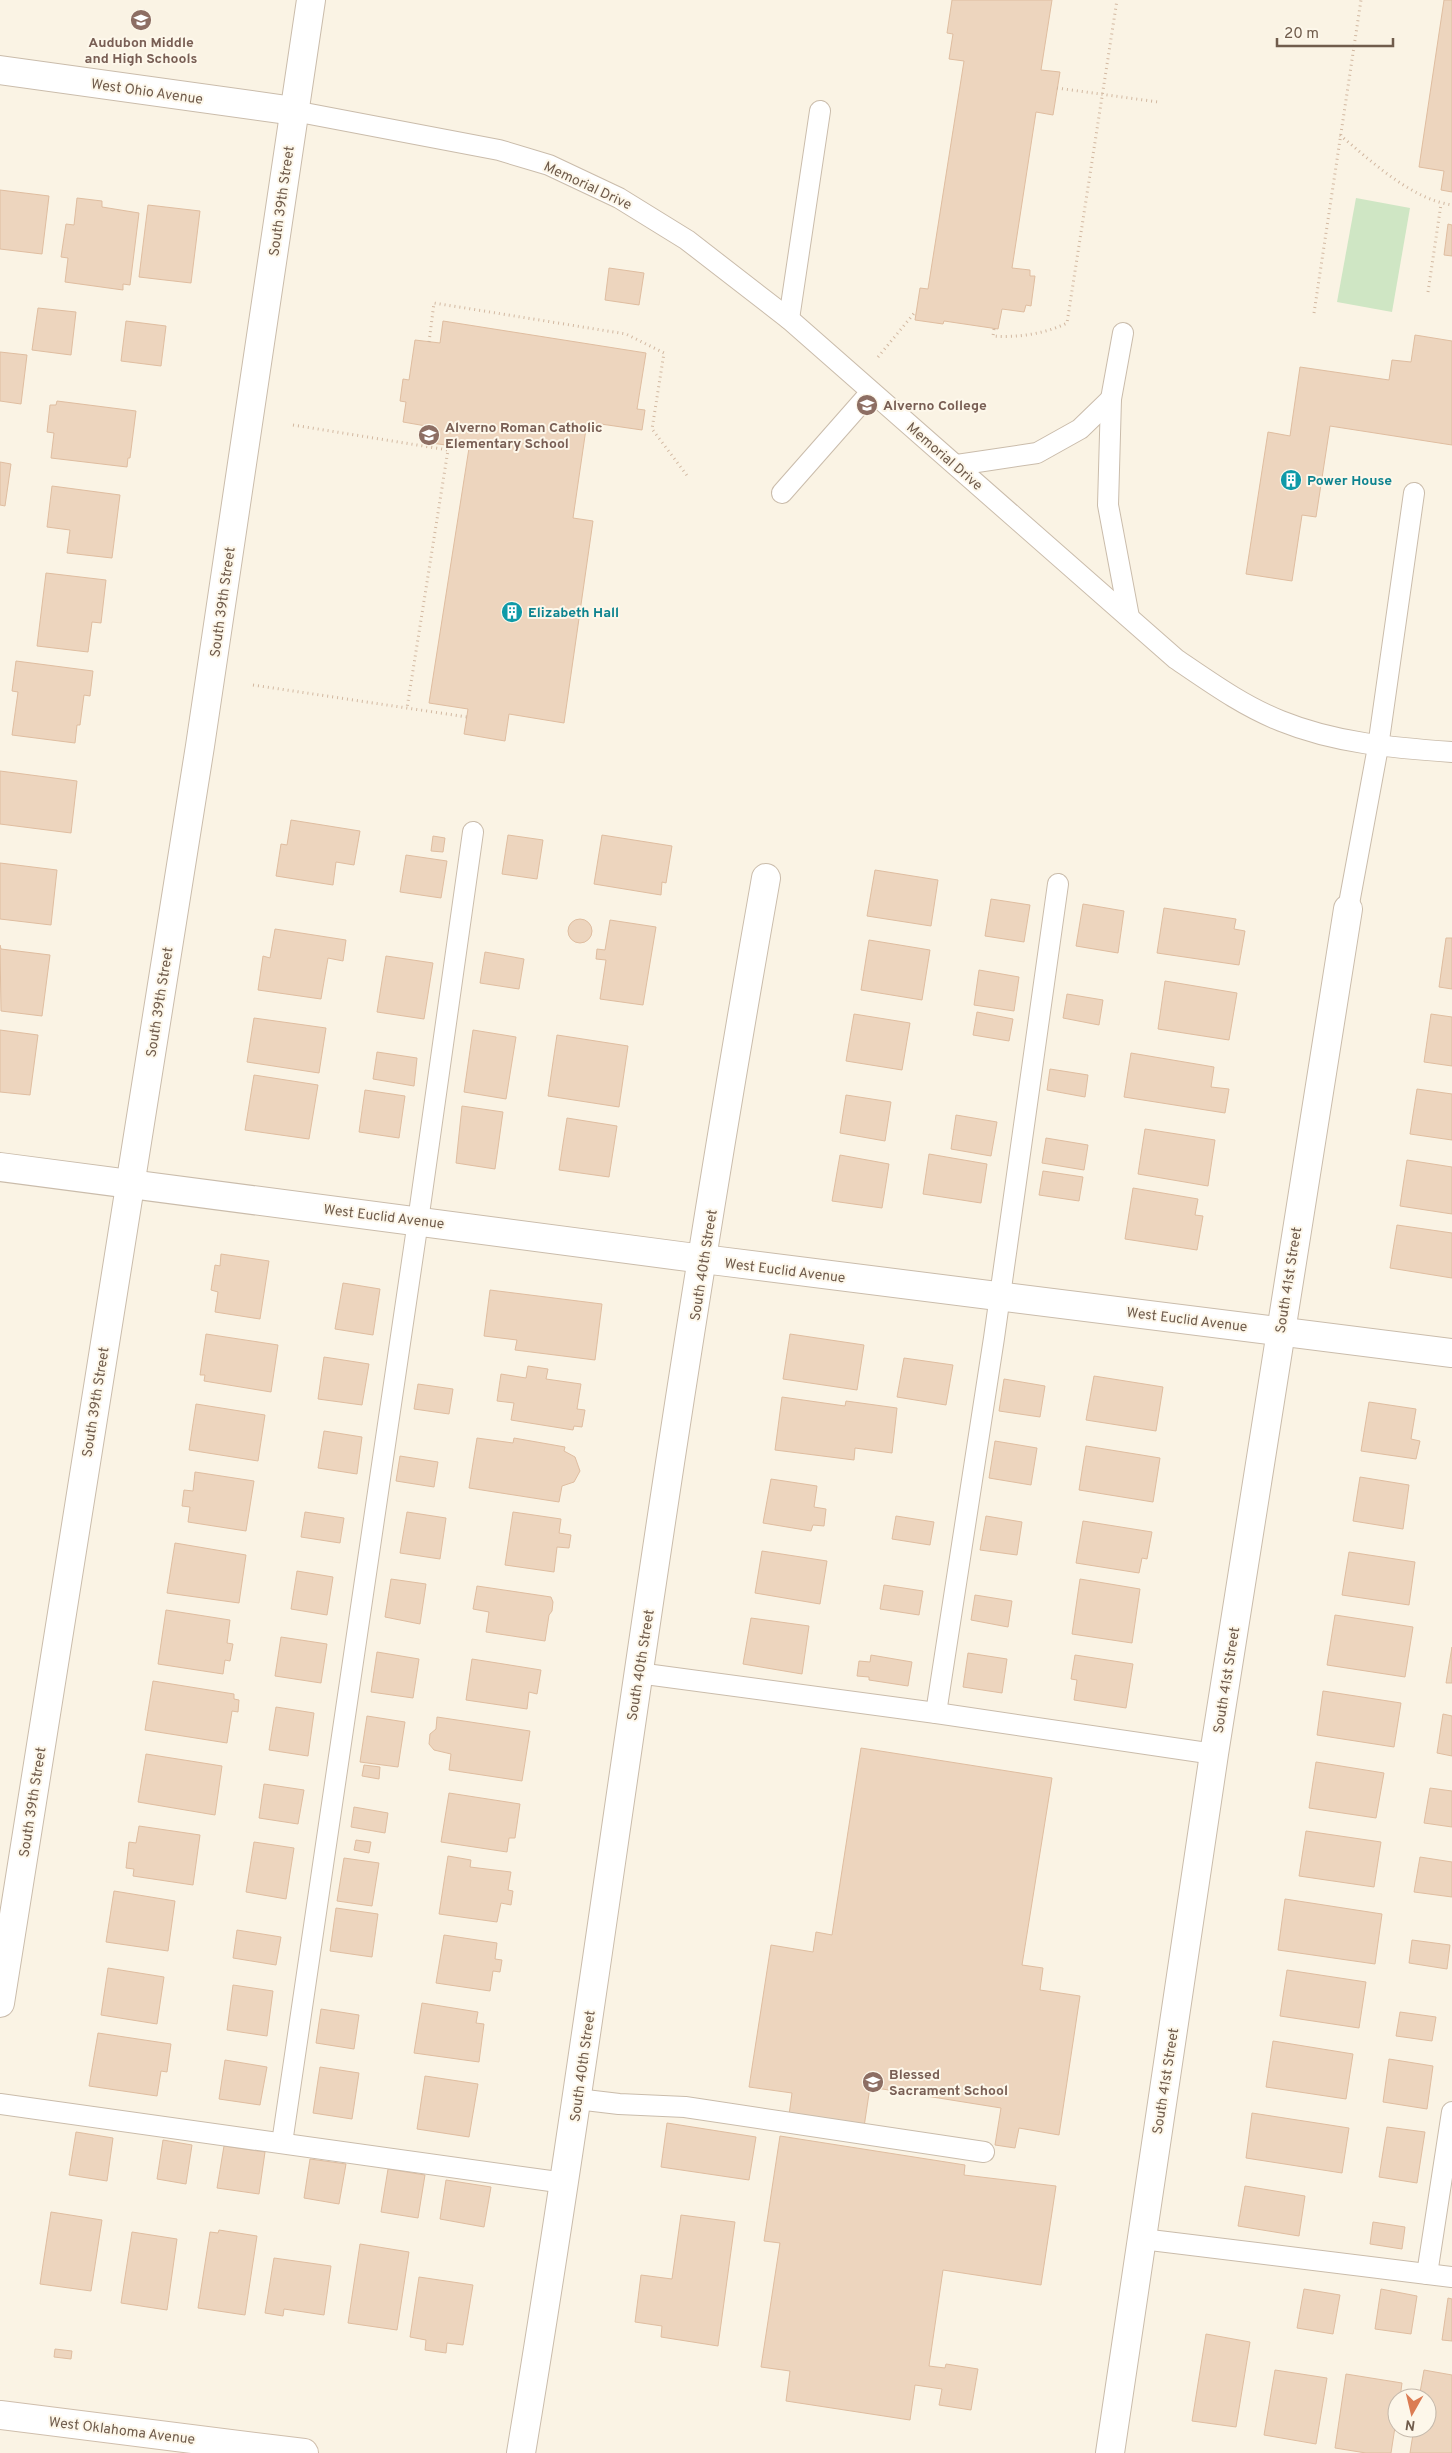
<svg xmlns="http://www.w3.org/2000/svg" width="1452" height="2453" font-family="Overpass,sans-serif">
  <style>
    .green { fill: #cfe6c4 }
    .building { fill: #edd5be; stroke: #dfbda0 }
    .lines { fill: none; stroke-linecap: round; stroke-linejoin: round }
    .service-casing { stroke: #cabcab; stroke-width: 22 }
    .minor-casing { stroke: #cabcab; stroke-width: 30 }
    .secondary-casing { stroke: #cfbeac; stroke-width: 30 }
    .path { stroke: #d2b8a1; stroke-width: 3; stroke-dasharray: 1 4; stroke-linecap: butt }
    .service { stroke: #fff; stroke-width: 20 }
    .minor { stroke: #fff; stroke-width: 28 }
    .secondary { stroke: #fff; stroke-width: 28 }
    .labels { text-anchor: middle; stroke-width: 4; stroke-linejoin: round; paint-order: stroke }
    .education-label { font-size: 14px; font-weight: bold; fill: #785e54; stroke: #fdf7ea; text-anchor: start }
    .street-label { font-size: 14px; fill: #705c4c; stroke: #fdf7ea }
    .culture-label { font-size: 14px; font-weight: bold; fill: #0d838f; stroke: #fdf7ea; text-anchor: start }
  </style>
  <rect width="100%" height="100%" fill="#faf3e4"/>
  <!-- green -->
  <path class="green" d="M1356,198L1410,208L1392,312L1337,302Z"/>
  <!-- building -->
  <g class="building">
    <path d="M952,0H1052L1041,70L1060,72L1053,115L1036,112L1012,268L1030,270V276H1035L1031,306L1026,305L1024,312L1002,309L998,329L944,321L943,324L915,320L920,288L928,289L964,61L949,59L953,34L947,33Z"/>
    <path d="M1444,0H1452V192L1441,190L1444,171L1419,167Z"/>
    <path d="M0,190L49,196L42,254L0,249Z"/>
    <path d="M77,198L102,201V207L139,213L130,285L123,284V290L65,282L68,258L61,257L66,224L74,225Z"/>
    <path d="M148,205L200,211L191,283L139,277Z"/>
    <path d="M1448,224L1452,225V256L1444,255Z"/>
    <path d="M609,268L644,273L639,305L605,300Z"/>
    <path d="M38,308L76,312L71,355L32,350Z"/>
    <path d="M126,321L166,326L161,366L121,361Z"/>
    <path d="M443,321L646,353L637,409L645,410L642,430L587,422L573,518L593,521L564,723L509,714L505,741L464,734L468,709L429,703L469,448L423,442L426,426L403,422L406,402L400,401L403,379L409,380L415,340L440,343Z"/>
    <path d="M1415,335L1452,341V445L1330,426L1316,517L1302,515L1292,581L1246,574L1268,432L1290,436L1300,367L1389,380L1392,360L1411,362Z"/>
    <path d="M0,352L27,355L21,404L0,401Z"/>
    <path d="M57,401L136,411L130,458H128L127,467L51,458L54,433L47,432L50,405H56Z"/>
    <path d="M0,462L11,464L5,506L0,505Z"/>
    <path d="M52,486L120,495L112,558L67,553L70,530L47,527Z"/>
    <path d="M46,573L106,580L101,623L92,622L88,652L37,646Z"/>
    <path d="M16,661L93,671L90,696L84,695L80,725H77L75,743L12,735L18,692L12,691Z"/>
    <path d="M0,771L77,781L71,833L0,824Z"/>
    <path d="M291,820L360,831L354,865L336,862L333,885L276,876L281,844L287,845Z"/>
    <path d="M508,835L543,840L537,879L502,874Z"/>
    <path d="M602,835L672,846L666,883L662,882L661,895L594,884Z"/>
    <path d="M433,836L445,838L443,852L431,851Z"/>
    <path d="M406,855L447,861L441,898L400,892Z"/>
    <path d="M0,863L57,870L51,925L0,919Z"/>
    <path d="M875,870L938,880L931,926L867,916Z"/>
    <path d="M991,899L1030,905L1024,942L985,936Z"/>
    <path d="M1083,904L1124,911L1118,953L1076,946Z"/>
    <path d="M1164,908L1236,919L1234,929L1245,931L1239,965L1157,953Z"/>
    <circle cx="580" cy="931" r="12"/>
    <path d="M610,920L656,927L643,1005L600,999L606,960L596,959L597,949L605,950Z"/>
    <path d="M275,929L346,940L343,961L328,958L321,999L258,990L263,956L270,958Z"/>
    <path d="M1446,938H1452V989L1439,987Z"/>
    <path d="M869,940L930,950L922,1000L861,990Z"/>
    <path d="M0,945L1,949L50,955L42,1016L1,1011Z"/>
    <path d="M485,952L524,959L519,989L480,983Z"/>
    <path d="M386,956L433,963L424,1019L377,1012Z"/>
    <path d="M979,970L1019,977L1014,1011L974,1005Z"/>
    <path d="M1165,981L1237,993L1229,1040L1158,1029Z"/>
    <path d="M1067,994L1103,1000L1099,1025L1063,1018Z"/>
    <path d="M977,1012L1013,1019L1009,1041L973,1035Z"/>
    <path d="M854,1014L910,1023L902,1070L846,1061Z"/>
    <path d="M1431,1014L1452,1017V1066L1424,1062Z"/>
    <path d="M254,1018L326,1028L319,1073L247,1062Z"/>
    <path d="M0,1030L38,1035L30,1095L0,1092Z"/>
    <path d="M473,1030L516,1037L506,1099L464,1092Z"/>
    <path d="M557,1035L628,1046L619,1107L548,1096Z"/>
    <path d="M377,1052L417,1058L414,1086L373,1079Z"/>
    <path d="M1131,1053L1214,1067L1211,1087L1229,1089L1225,1113L1124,1097Z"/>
    <path d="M1050,1069L1088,1075L1085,1097L1047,1090Z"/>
    <path d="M254,1075L318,1085L309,1139L245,1130Z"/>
    <path d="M1417,1089L1452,1094V1140L1410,1134Z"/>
    <path d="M365,1090L405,1096L399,1138L359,1132Z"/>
    <path d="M846,1095L891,1102L885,1141L840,1133Z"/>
    <path d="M462,1106L503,1112L495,1169L456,1163Z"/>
    <path d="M956,1115L997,1122L991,1156L951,1149Z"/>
    <path d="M567,1118L617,1126L609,1177L559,1170Z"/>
    <path d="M1145,1129L1215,1140L1208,1186L1138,1174Z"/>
    <path d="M1046,1138L1088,1145L1084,1170L1042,1163Z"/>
    <path d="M929,1154L987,1164L981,1203L923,1194Z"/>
    <path d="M840,1155L889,1164L882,1208L832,1201Z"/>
    <path d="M1407,1160L1452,1167V1214L1400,1206Z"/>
    <path d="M1043,1171L1083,1177L1079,1201L1039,1195Z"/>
    <path d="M1133,1188L1198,1199L1195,1215L1203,1216L1197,1250L1125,1239Z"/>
    <path d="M1397,1225L1452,1233V1278L1390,1268Z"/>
    <path d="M221,1254L269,1261L260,1319L215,1312L218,1292L211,1290L215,1265L220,1266Z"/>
    <path d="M343,1283L380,1289L373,1335L335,1329Z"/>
    <path d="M490,1290L602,1304L595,1360L515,1350L517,1340L484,1336Z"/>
    <path d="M206,1334L278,1345L271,1392L204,1381L205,1375H200Z"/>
    <path d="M790,1334L864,1345L857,1390L783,1379Z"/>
    <path d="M324,1357L369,1364L362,1405L318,1399Z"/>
    <path d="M904,1358L953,1365L946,1405L897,1397Z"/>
    <path d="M528,1366L548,1369L546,1379L581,1384L577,1409L585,1410L582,1427L574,1426L573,1430L511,1420L514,1403L497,1401L501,1374L526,1378Z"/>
    <path d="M1094,1376L1163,1387L1156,1431L1086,1420Z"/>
    <path d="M1004,1379L1045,1386L1040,1417L999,1411Z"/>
    <path d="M418,1384L453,1389L449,1414L414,1409Z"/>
    <path d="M782,1397L845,1406L846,1401L897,1408L892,1453L855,1448L854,1460L775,1450Z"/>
    <path d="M1369,1402L1416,1409L1411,1439L1420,1441L1416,1459L1361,1451Z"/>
    <path d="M196,1404L265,1415L258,1461L189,1450Z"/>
    <path d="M324,1431L362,1437L357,1474L318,1468Z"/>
    <path d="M477,1438L513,1443L514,1438L565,1447L564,1451L575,1457L580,1471L574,1482L562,1486L559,1502L469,1488Z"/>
    <path d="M995,1441L1037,1448L1031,1485L989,1478Z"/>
    <path d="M1086,1446L1160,1458L1153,1502L1079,1490Z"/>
    <path d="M400,1456L438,1462L434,1487L396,1481Z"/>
    <path d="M195,1472L254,1481L246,1531L188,1522L190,1507L182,1506L184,1490L193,1491Z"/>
    <path d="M1360,1477L1409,1485L1403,1529L1353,1521Z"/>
    <path d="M771,1479L817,1486L814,1507L826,1509L824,1526L813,1525L811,1531L763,1523Z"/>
    <path d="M305,1512L344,1518L340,1543L301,1537Z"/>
    <path d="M407,1512L446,1518L440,1559L400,1553Z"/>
    <path d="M513,1512L561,1519L559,1533L571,1535L569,1548L557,1547L554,1572L505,1565Z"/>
    <path d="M896,1516L934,1522L930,1545L892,1539Z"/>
    <path d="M986,1516L1022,1522L1017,1555L980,1550Z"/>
    <path d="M1083,1521L1152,1532L1147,1559L1142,1558L1139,1573L1076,1563Z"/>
    <path d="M175,1543L246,1555L239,1603L167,1593Z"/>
    <path d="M762,1551L827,1561L820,1604L755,1593Z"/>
    <path d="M1349,1552L1415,1562L1409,1605L1342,1595Z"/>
    <path d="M297,1571L333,1577L327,1615L291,1609Z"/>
    <path d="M391,1579L426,1584L420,1624L385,1617Z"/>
    <path d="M1080,1579L1140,1589L1132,1643L1072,1634Z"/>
    <path d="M884,1585L923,1591L919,1615L880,1609Z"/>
    <path d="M477,1586L551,1597L553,1602L552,1611L549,1615L545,1641L486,1632L489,1612L473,1609Z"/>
    <path d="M975,1595L1012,1601L1008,1627L971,1620Z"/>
    <path d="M166,1610L230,1620L227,1643L233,1644L230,1661L225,1660L223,1674L158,1664Z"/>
    <path d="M1335,1615L1413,1627L1405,1677L1327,1665Z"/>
    <path d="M751,1618L809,1626L802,1674L743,1664Z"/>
    <path d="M281,1637L327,1644L321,1683L275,1676Z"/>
    <path d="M1452,1647V1683H1446Z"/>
    <path d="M377,1652L419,1659L413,1698L371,1692Z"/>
    <path d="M968,1653L1007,1659L1002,1693L963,1687Z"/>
    <path d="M871,1655L912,1662L908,1686L869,1680V1677L857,1676L859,1661L870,1662Z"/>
    <path d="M1075,1655L1133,1664L1126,1708L1074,1700L1077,1680L1071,1679Z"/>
    <path d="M472,1659L541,1670L537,1694L529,1692L527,1709L466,1700Z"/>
    <path d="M153,1681L234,1694V1699L239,1700L238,1712L232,1711L227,1743L145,1730Z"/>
    <path d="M1323,1691L1401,1703L1394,1747L1317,1735Z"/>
    <path d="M276,1707L314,1713L308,1756L269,1750Z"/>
    <path d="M1443,1714L1452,1716V1756L1437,1753Z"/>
    <path d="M367,1716L405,1722L398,1767L360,1762Z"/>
    <path d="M437,1717L530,1731L522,1781L449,1770L451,1754L434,1750L429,1744L430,1734L436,1729Z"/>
    <path d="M861,1748L1052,1778L1022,1965L1043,1968L1040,1990L1080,1996L1059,2135L1019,2128L1015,2148L995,2145L1001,2108L870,2087L864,2127L789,2115L792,2093L749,2087L771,1945L813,1952L816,1932L832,1935Z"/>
    <path d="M146,1754L222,1766L215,1815L138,1802Z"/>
    <path d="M1316,1762L1384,1773L1376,1818L1309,1808Z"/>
    <path d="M364,1765L380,1767L379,1779L362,1776Z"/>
    <path d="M264,1784L304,1790L298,1824L259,1818Z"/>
    <path d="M1430,1788L1452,1791V1827L1424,1823Z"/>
    <path d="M449,1793L520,1804L515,1838H509L507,1852L441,1842Z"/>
    <path d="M354,1807L388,1813L385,1833L351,1827Z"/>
    <path d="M139,1826L200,1835L193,1885L133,1876L134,1869L126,1868L129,1842L136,1843Z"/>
    <path d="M1306,1831L1381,1842L1374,1887L1299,1876Z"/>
    <path d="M356,1840L371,1842L369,1853L354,1850Z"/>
    <path d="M254,1842L294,1848L286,1899L246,1892Z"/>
    <path d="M448,1856L471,1860L470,1867L511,1872L508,1890L513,1891L511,1905L501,1903L497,1922L439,1914Z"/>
    <path d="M1420,1857L1452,1862V1897L1414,1892Z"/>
    <path d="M344,1858L379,1863L372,1906L337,1901Z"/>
    <path d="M114,1891L175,1901L168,1951L106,1942Z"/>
    <path d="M1285,1899L1382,1914L1375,1964L1278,1950Z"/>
    <path d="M336,1908L378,1914L372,1957L330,1951Z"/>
    <path d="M237,1930L281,1937L276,1965L233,1958Z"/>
    <path d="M444,1935L497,1943L495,1959L502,1960L500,1972L493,1971L490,1991L436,1983Z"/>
    <path d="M1412,1940L1450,1945L1447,1969L1409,1963Z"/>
    <path d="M108,1968L164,1977L157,2024L101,2015Z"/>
    <path d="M1287,1970L1366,1982L1359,2028L1280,2016Z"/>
    <path d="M233,1985L273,1991L267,2036L227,2030Z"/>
    <path d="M422,2003L478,2012L476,2023L484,2024L479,2062L414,2053Z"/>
    <path d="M321,2009L359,2015L354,2049L316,2043Z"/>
    <path d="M1400,2012L1436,2017L1432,2041L1396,2036Z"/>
    <path d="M98,2033L171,2044L167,2072L161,2071L157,2096L89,2086Z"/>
    <path d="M1273,2041L1353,2054L1346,2099L1266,2087Z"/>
    <path d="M1389,2059L1433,2066L1427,2109L1383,2102Z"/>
    <path d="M225,2060L267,2067L260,2105L219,2099Z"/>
    <path d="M320,2067L359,2073L352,2119L313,2113Z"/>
    <path d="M425,2076L478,2084L469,2137L417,2129Z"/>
    <path d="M1252,2113L1349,2128L1342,2173L1246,2158Z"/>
    <path d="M667,2123L756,2137L749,2180L661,2167Z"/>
    <path d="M1387,2127L1425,2132L1417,2183L1379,2177Z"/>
    <path d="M76,2132L113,2138L107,2181L69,2175Z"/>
    <path d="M780,2136L965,2165L964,2175L1056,2186L1041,2285L943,2270L929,2366L945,2368L946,2364L978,2369L971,2410L939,2405L942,2389L915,2385L910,2420L786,2401L790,2371L761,2367L780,2243L764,2241Z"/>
    <path d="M163,2140L192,2145L186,2184L157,2179Z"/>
    <path d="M224,2146L265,2152L259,2194L217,2188Z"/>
    <path d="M310,2159L346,2164L339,2204L304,2198Z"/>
    <path d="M388,2169L425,2175L418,2218L381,2212Z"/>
    <path d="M446,2180L491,2187L484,2227L440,2219Z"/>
    <path d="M1245,2186L1305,2196L1299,2236L1238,2226Z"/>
    <path d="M51,2212L102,2220L91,2291L40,2284Z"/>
    <path d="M681,2215L735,2222L718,2346L661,2337L662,2326L635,2322L641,2275L672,2279Z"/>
    <path d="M1373,2222L1405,2227L1402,2249L1370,2244Z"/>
    <path d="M219,2230L257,2236L245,2315L198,2308L210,2232L218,2233Z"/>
    <path d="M132,2232L177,2239L167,2310L121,2303Z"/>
    <path d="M360,2244L409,2252L397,2330L348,2323Z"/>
    <path d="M274,2258L331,2266L324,2315L284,2309L283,2316L265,2313Z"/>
    <path d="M419,2277L473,2285L463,2345L447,2343L446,2353L425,2350L426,2340L410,2337Z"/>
    <path d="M1304,2289L1340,2295L1333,2334L1297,2328Z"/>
    <path d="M1381,2289L1417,2296L1411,2334L1375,2329Z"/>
    <path d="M1448,2298L1452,2299V2341L1442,2340Z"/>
    <path d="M1206,2334L1250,2342L1236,2427L1192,2421Z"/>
    <path d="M55,2349L72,2351L71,2359L54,2357Z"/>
    <path d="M1275,2370L1327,2378L1316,2444L1264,2435Z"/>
    <path d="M1424,2370L1452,2375V2453H1410L1414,2428H1427V2398H1419Z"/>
    <path d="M1346,2374L1402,2383L1400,2398H1397V2414L1391,2453H1366L1335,2448Z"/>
  </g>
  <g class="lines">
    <!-- service casing -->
    <g class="service-casing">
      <g id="service">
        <path d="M294,111L499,150L549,165L619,198L687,240L789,319L1176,659C1210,682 1243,706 1281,721C1335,743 1394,748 1452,752"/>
        <path d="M789,319L820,111"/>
        <path d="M1123,333L1111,399L1108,505L1129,617"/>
        <path d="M957,465L1037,453L1080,429L1111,399"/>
        <path d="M782,493L870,393"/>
        <path d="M1348,909L1378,747L1414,493"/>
        <path d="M638,1673L936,1713L1214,1754"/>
        <path d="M936,1713L994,1338L1058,884"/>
        <path d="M577,2099L619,2104L685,2107L984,2152"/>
        <path d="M0,2104L565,2183"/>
        <path d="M282,2143L418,1221L473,832"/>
        <path d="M1142,2239L1452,2277"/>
        <path d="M1427,2274L1452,2112"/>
      </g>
    </g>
    <!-- minor casing -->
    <g class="minor-casing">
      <g id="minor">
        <path d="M0,70L294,111"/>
        <path d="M0,1167L703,1259L1452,1353"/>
        <path d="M0,2003L200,746L311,0"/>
        <path d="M521,2453C564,2195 600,1936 638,1677C677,1410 719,1143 766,878"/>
        <path d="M1110,2453L1214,1754L1348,909"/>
      </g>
    </g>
    <!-- secondary casing -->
    <g class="secondary-casing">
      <path id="secondary" d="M0,2415L304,2453"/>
    </g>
    <!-- path -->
    <g class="path">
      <path d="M1057,88L1158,102"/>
      <path d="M1340,135C1371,161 1411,199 1452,205"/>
      <path d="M1428,292L1441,204"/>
      <path d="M1314,313L1361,0"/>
      <path d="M994,329L993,336C1016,338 1045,334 1067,323L1117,0"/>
      <path d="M429,342L434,303L626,334L664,353L652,429L689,478"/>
      <path d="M878,357L916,311"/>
      <path d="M293,425L448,450L407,708"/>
      <path d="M253,685L467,717"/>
    </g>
    <!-- service -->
    <use href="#service" class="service"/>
    <!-- minor -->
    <use href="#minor" class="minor"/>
    <!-- secondary -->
    <use href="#secondary" class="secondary"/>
  </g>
  <!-- icons -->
  <defs>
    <g id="school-disc" transform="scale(1.125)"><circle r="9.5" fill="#8d6e63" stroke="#fdf7ea"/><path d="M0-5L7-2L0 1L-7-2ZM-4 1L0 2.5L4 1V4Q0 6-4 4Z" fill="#fff"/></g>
    <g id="university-disc" transform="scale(1.125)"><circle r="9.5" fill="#8d6e63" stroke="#fdf7ea"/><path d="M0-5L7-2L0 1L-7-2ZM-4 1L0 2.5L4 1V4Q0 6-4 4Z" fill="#fff"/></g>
    <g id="building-disc" transform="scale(1.125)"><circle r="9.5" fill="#0f9aa8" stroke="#fdf7ea"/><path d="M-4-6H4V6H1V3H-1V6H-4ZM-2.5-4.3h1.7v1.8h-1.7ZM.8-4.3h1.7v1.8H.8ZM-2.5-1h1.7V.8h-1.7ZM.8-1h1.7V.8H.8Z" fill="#fff"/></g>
  </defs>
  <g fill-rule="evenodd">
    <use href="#school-disc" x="141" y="20"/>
    <use href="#university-disc" x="867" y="405"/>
    <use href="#school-disc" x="429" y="435"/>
    <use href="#building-disc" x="1291" y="480"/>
    <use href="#building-disc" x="512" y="612"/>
    <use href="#school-disc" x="873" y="2082"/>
  </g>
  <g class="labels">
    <!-- education labels -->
    <g class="education-label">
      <text x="141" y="47" text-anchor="middle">Audubon Middle<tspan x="141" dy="16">and High Schools</tspan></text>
      <text x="883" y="410">Alverno College</text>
      <text x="445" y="432">Alverno Roman Catholic<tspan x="445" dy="16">Elementary School</tspan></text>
      <text x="889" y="2079">Blessed<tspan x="889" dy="16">Sacrament School</tspan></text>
    </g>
    <!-- street labels -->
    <g class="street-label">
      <text transform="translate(147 91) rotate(8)" y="5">West Ohio Avenue</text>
      <text transform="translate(588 185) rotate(25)" y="5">Memorial Drive</text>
      <text transform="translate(281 201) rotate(-82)" y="5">South 39th Street</text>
      <text transform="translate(945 456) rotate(41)" y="5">Memorial Drive</text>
      <text transform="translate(222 602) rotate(-82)" y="5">South 39th Street</text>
      <text transform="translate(159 1002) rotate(-81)" y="5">South 39th Street</text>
      <text transform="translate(384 1216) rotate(7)" y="5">West Euclid Avenue</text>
      <text transform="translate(703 1265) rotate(-81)" y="5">South 40th Street</text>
      <text transform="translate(785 1270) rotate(7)" y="5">West Euclid Avenue</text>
      <text transform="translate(1288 1280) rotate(-81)" y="5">South 41st Street</text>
      <text transform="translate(1187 1319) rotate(7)" y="5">West Euclid Avenue</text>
      <text transform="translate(95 1402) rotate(-81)" y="5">South 39th Street</text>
      <text transform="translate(640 1665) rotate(-81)" y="5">South 40th Street</text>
      <text transform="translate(1226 1680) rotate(-81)" y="5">South 41st Street</text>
      <text transform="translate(32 1802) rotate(-81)" y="5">South 39th Street</text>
      <text transform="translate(582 2066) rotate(-82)" y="5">South 40th Street</text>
      <text transform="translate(1165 2081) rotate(-81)" y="5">South 41st Street</text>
      <text transform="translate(122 2430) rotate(7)" y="5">West Oklahoma Avenue</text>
    </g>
    <!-- culture labels -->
    <g class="culture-label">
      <text x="1307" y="485">Power House</text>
      <text x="528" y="617">Elizabeth Hall</text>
    </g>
  </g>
  <!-- north arrow -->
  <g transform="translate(1412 2413) rotate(188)"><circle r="24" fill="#fdf7ea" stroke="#c5b9ab"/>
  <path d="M0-4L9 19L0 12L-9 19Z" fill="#db7c53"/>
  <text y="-8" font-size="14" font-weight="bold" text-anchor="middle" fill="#705c4c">N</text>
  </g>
  <!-- scale -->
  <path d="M1277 38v8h116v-8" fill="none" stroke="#705c4c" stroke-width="2.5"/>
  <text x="1284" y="38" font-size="15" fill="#705c4c" stroke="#fdf7ea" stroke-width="4" paint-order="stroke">20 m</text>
</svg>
